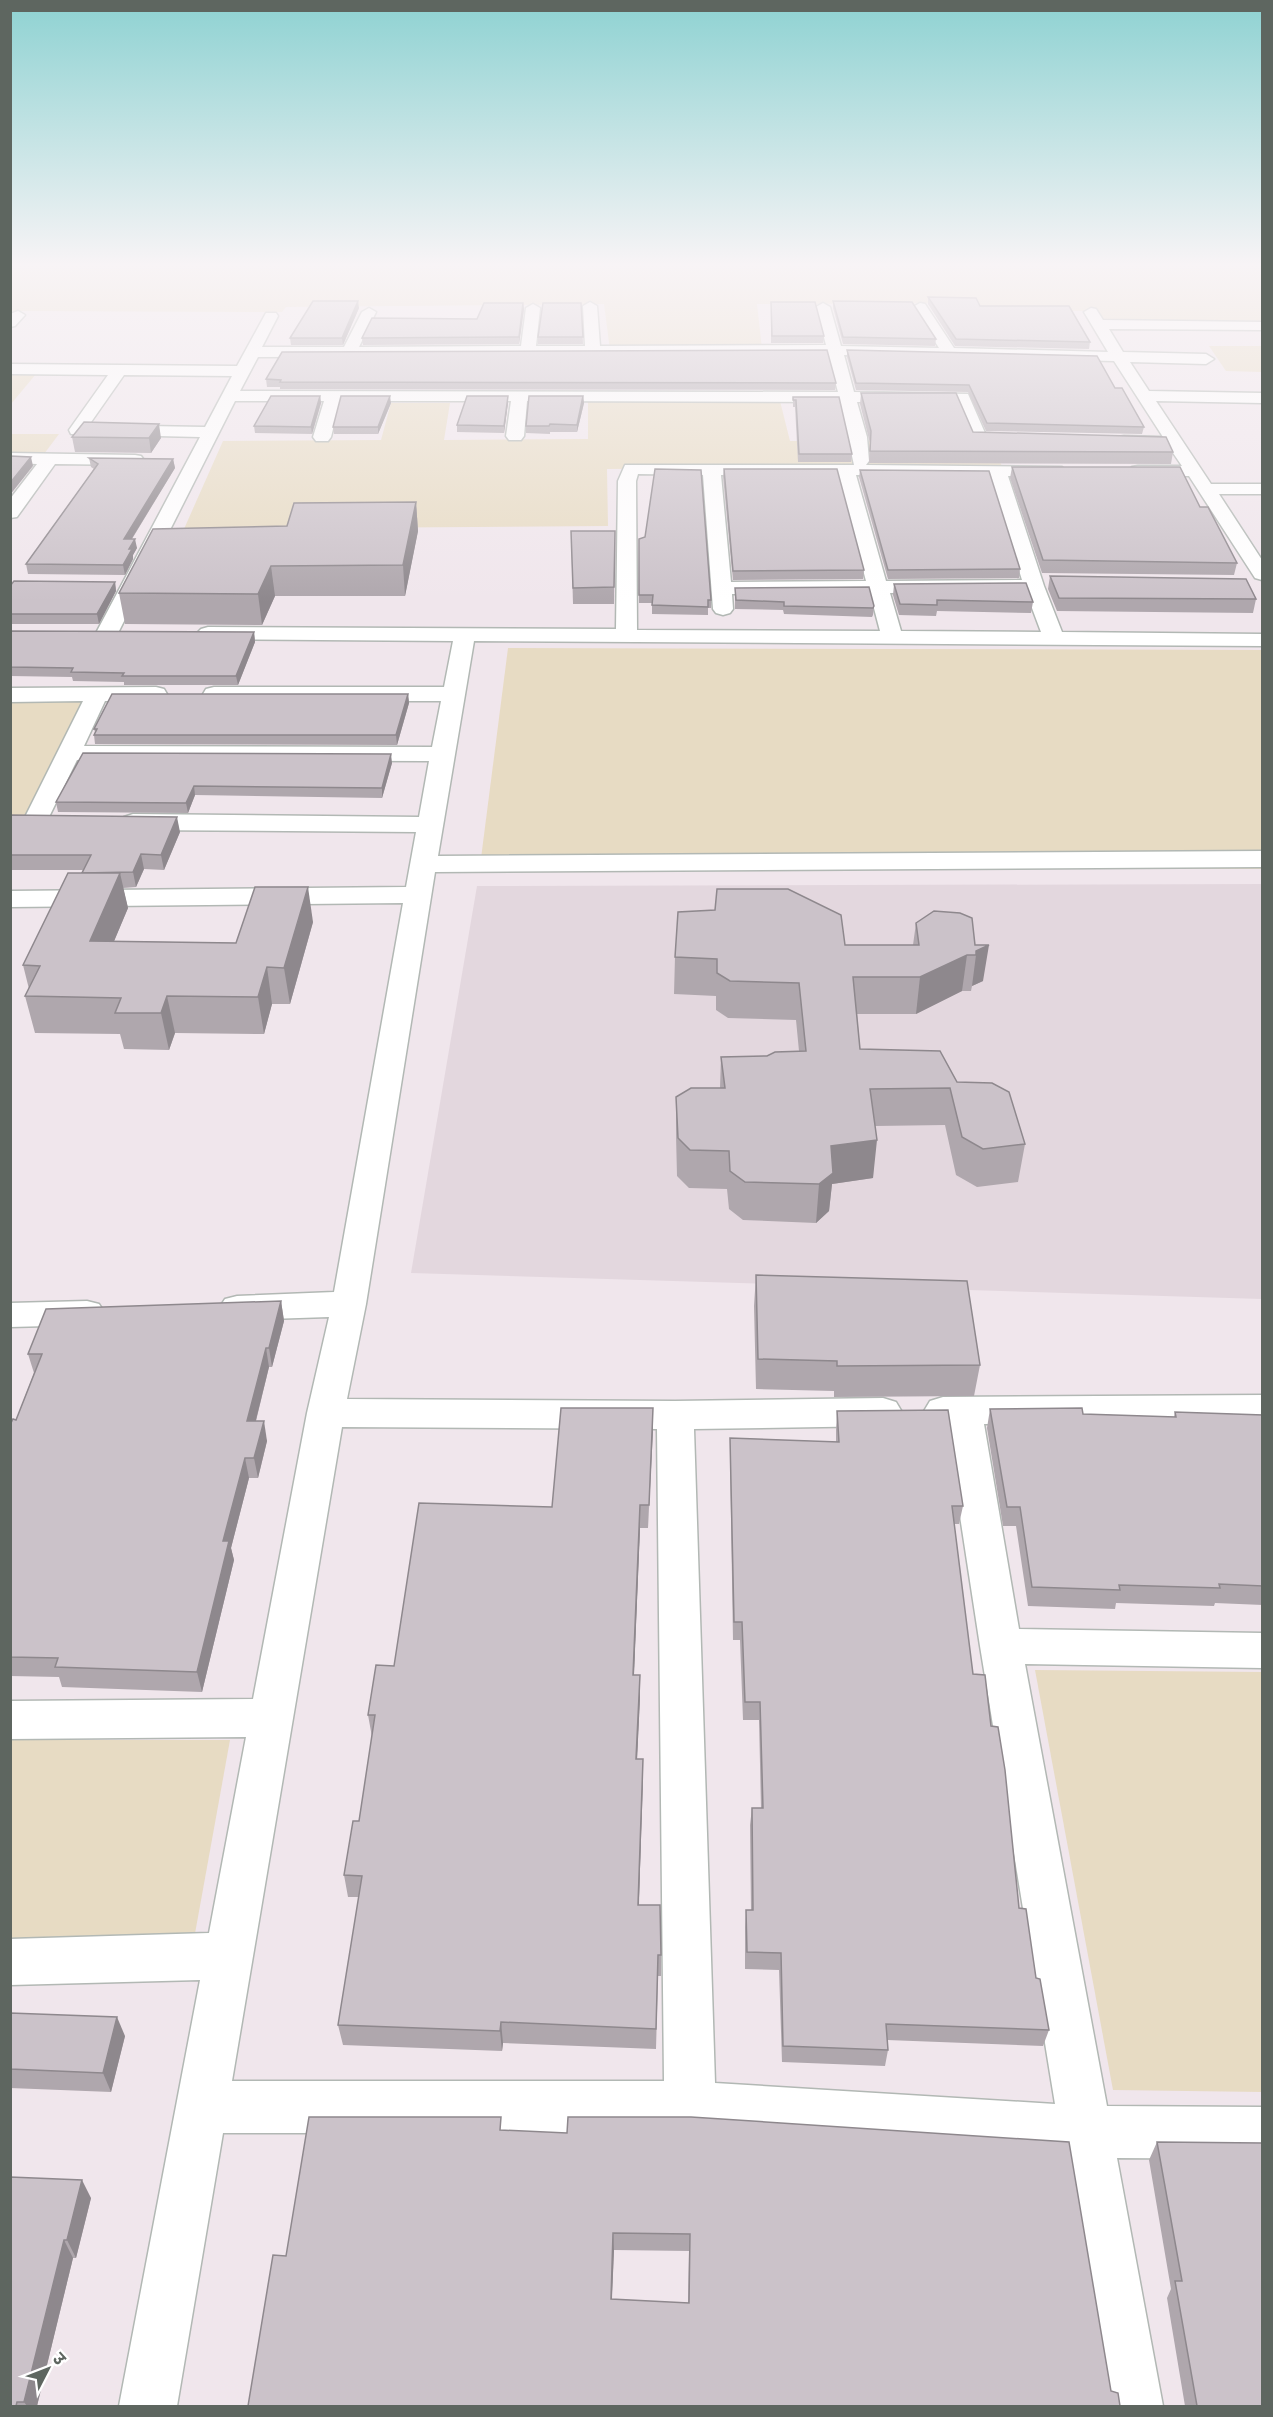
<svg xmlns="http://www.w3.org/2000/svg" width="1273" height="2417" font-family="Poppins,'Noto Sans Devanagari',sans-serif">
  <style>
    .education { fill: #e3d7de }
    .green { fill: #e7dbc3 }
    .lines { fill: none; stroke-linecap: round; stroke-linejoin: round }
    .street-casing { stroke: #b2b8b4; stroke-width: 3 }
    .street { fill: #fff; fill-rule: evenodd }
    .wall { fill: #afa7ad; fill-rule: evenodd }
    .shaded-wall { fill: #8e888d }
    .building { fill: #cbc2c9; stroke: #8e888d; stroke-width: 1.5; fill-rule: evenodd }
  </style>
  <rect width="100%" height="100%" fill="#f0e6ec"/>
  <!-- education -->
  <path class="education" d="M1262,884V1299L411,1273L477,886Z"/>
  <!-- green -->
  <g class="green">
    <path d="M11,263H1262V321L1099,319L1094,311L984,310L979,303L757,304L762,349L610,350L604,304L286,307L282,312L11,311Z"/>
    <path d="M1209,346H1262V372L1226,371Z"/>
    <path d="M11,374H36L11,404Z"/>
    <path d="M780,401L790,441L989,440L1002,466L607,469L608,526L184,529L223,441L381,440L391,403H450L444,440L588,439V402Z"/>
    <path d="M11,434H59L41,458H11Z"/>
    <path d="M508,648L1262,650V869L480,866Z"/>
    <path d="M11,700H85L26,815H11Z"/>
    <path d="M1035,1670L1262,1672V2092L1113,2090Z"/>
    <path d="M10,1740H230L194,1939H11Z"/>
  </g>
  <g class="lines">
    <!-- street casing -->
    <g class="street-casing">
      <g id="street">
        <path d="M590,302L597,306L600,346L826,345L816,307L823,303L830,307L841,346L939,348L913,307L920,303L925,304L954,348L1108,352L1084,312L1091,308L1096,309L1103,320L1262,322V330L1109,329L1123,352L1206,354L1214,359L1206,364L1130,362L1149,391L1262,393V403L1156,401L1211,484H1262V494H1219L1262,560V580L1255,578L1189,476H1138L1132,475L1129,471L1132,467L1138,466H1182L1169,447L1124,446L1118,445L1115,441L1118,437L1124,436L1163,437L1114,361L844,355L854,392L968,394L985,433L1022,435L1025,439L1022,443L1016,444L972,442L956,402H857L867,437L869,461L866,465L1062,467L1065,471L1062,475L1056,476H1008L1044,586L1062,632L1262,634V646L474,641L438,856L1262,851V867L435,872L366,1304L347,1399L675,1401L883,1398L896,1402L902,1412L896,1422L883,1426L694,1429L715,2083L1055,2104L980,1646L946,1425L930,1421L924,1411L930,1401L943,1397L1262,1395V1423L984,1424L1019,1629L1262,1633V1668L1025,1664L1107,2106L1262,2107V2159L1117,2158L1163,2406H1105L1064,2157L690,2133H223L177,2406H119L200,1980L10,1985V1939L209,1933L246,1737L10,1739V1701L253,1699L307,1413L329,1317L237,1320L225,1317L219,1308L225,1299L237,1296L334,1292L403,903L10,907V891L406,887L416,832L133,830L124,827L120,822L124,817L133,814L419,817L429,761L77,760L47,821L44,826L35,828L26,826L23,821L83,701L10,702V688L156,687L164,689L167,694L164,699L156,701H105L84,746L432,747L441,701H214L206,699L203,694L206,689L214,687H444L453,641L208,639L201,637L197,633L201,629L208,627L616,629L618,481L625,465H854L840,402L527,401L524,436L521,440H509L506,436L511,401H340L331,437L328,441H316L313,437L324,401H235L118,633L114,637L107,639L100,637L96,633L200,437L71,434L69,430L108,375L10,374V364L237,366L266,313H276L278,316L262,347H344L362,312L369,308L376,312L359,347L521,346L526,308L533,304L540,308L536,346H585L583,306ZM828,355L838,392L240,391L258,357ZM124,375L232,376L205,427L89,425ZM638,474L703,475L713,609L716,613L723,615L730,613L733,609L732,594L870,593L880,631L637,630L636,481ZM721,475H838L866,581L731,582ZM856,475L990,476L1022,580L886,581ZM1026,592L1041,632L901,631L890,593ZM342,1427L657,1429L664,2081H232Z"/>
        <path d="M18,311L25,315L15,326L10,327V314Z"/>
        <path d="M10,453L135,455L141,456L144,460L141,464L135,465L55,464L17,517L10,518V499L37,464L10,463Z"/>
        <path d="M87,1301L99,1304L105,1313L99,1322L87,1325L10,1327V1303Z"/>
      </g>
    </g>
    <!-- street -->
    <use href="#street" class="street"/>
  </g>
  <!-- wall -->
  <g class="wall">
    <path d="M928,297L980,306L1090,342L1089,349L955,346L928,304Z"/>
    <path d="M833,301L936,339L935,346L843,344L833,308Z"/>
    <path d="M771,302L824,336L823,343H771Z"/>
    <path d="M523,303L524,309L519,344L363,345L362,338L477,319Z"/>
    <path d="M581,303L583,344H538V337Z"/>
    <path d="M359,308L343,345H291L290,338Z"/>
    <path d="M847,350L1144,427L1142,434L986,431L968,392L856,390L847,357Z"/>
    <path d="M266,379L836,383L835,390L280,389V387H267Z"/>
    <path d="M861,393L973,432L1173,452L1171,464L869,463L870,443L860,404Z"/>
    <path d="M320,396L321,403L312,434L255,433L254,426Z"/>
    <path d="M583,396L584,403L577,432H550V434L526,433V426Z"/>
    <path d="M793,397L852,454L851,462H798L795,407H793Z"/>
    <path d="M391,403L378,434H334L333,427Z"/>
    <path d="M508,403L504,433L457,432V425Z"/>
    <path d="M72,437L161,438L151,453L75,452Z"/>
    <path d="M89,458L173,459L175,468L132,539L137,548L133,555V559L125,575L28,574L26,564L94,469L91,467Z"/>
    <path d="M1012,467L1237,563L1234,575L1042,573L1010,478Z"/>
    <path d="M724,469L864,570L863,579L733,580L723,477Z"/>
    <path d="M860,470L1020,569L1019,578L888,579L859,477Z"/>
    <path d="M416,502L418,531L405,596H275L262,625L125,624L119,593L287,526Z"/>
    <path d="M571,531H615L614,604H573Z"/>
    <path d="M639,539L711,600V608H708V615L652,614V603H639Z"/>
    <path d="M1050,576L1256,599L1253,613L1057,611L1048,589Z"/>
    <path d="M115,582L116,591L99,624H10V586Z"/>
    <path d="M894,584L1033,602L1031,613L937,611L936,616L899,615L893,595Z"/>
    <path d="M735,588L874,606L873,615L872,617L784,614L783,610L735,609Z"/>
    <path d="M10,631L254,632L255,642L238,685H124V682L73,681L72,677L10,676Z"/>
    <path d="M408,694L409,703L397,745L95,744L94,735L95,732L94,729Z"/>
    <path d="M392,763L382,798L195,795L188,813L58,812L56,802Z"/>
    <path d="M10,815L180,832L164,870L144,869L136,887L123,888L128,908L114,941L236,943L313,922L290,1004H272L264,1034L175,1033L169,1050L124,1049L120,1034L35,1033L25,996L29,989L23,965L83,870H10Z"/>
    <path d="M916,923L975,945L983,981L972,986L971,991H962L916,1014H857L860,1049L957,1082L1025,1144L1018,1182L977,1187L956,1175L945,1125L875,1126L873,1178L832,1184L829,1211L816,1223L743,1220L729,1209L727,1189L689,1188L677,1176L676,1134V1097L720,1088L721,1057L767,1056L799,1051L796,1020L728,1018L716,1010V996L674,994L675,957L845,945H913Z"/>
    <path d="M756,1275L980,1365L974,1396L834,1397V1391L756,1389L754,1306Z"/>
    <path d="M281,1301L284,1321L272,1367H269L256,1421L267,1441L258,1478H249L231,1548L234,1560L202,1692L62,1687L59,1677L10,1676V1425L16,1420L34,1373L28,1354Z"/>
    <path d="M653,1408L648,1528H640L634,1675L640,1697L637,1759H643L639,1905L661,1955V1976H658L656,2049L503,2043L502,2051L343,2045L338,2025L359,1897H348L344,1875L359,1821L372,1737L368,1715L394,1666L552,1507Z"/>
    <path d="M990,1409L1083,1414L1174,1417L1175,1412L1263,1415V1605L1215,1603L1214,1606L1116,1603L1115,1609L1028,1606L1016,1526H1003L987,1428Z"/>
    <path d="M837,1411L963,1506L959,1524H954L973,1674L991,1726L1019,1908L1049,2030L1043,2046L887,2040L888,2050L885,2066L782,2062L779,1970L745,1969V1927L746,1910H751L750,1825L752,1808H761L759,1720H743L740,1640H733L730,1457V1438L836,1442V1430Z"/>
    <path d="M10,2013L125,2036L111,2092L10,2088Z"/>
    <path d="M502,2130L1111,2391L286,2256ZM614,2250L689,2251L688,2303L612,2299Z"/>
    <path d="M1157,2142L1263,2406H1185L1167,2298L1171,2289L1149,2160Z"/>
    <path d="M10,2177L91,2198L76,2258H73L37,2406H10Z"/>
  </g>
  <!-- shaded-wall -->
  <g class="shaded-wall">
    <path d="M358,301L359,308L343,345L342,338Z"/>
    <path d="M523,303L524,309L519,344V337Z"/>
    <path d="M320,396L321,403L312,434L311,427Z"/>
    <path d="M390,396L391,403L378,434V427Z"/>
    <path d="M508,396V403L504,433V426Z"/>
    <path d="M583,396L584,403L577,432V425Z"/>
    <path d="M159,424L161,438L151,453L149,438Z"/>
    <path d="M31,457L33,466L10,495V483Z"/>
    <path d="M173,459L175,468L126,548L124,539Z"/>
    <path d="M416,502L418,531L405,596L403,565Z"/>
    <path d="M135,539L137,548L133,555V559L125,575L123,565L129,549Z"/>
    <path d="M271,566L275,596L262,625L258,594Z"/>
    <path d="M115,582L116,591L99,624L97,614Z"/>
    <path d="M254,632L255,642L238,685L236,676Z"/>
    <path d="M408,694L409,703L397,745L396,735Z"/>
    <path d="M391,754L392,763L382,798V788Z"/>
    <path d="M194,786L195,795L188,813L186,803Z"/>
    <path d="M177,817L180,832L164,870L161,855Z"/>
    <path d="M141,854L144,869L136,887L133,872Z"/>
    <path d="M120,873L128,908L99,977L90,941Z"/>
    <path d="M308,887L313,922L290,1004L284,968Z"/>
    <path d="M989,945L983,981L972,986L976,955V951Z"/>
    <path d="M967,955L962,991L916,1014L920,977Z"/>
    <path d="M267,967L272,1004L264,1034L258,997Z"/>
    <path d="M167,996L175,1033L169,1050L161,1013Z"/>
    <path d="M877,1140L873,1178L832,1184L829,1211L816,1223L819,1184L831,1146Z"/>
    <path d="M281,1301L284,1321L272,1367L269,1348Z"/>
    <path d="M266,1348L269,1367L251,1440L247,1421Z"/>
    <path d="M653,1408V1431L648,1528L649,1505Z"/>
    <path d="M264,1421L267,1441L258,1478L254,1458Z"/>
    <path d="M245,1458L249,1478L231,1548L234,1560L202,1692L197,1672L223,1541Z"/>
    <path d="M640,1505V1528L633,1697V1675Z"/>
    <path d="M640,1675V1697L636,1781V1759Z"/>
    <path d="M643,1759V1781L638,1926V1905Z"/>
    <path d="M117,2017L125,2036L111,2092L103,2073Z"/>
    <path d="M501,2022L503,2043L502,2051L500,2031Z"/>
    <path d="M82,2180L91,2198L76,2258L67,2240Z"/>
    <path d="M613,2233L614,2250L611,2316V2299Z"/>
    <path d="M64,2240L73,2258L37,2406H27L24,2402Z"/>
  </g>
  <!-- building -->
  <g class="building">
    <path d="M928,297L976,298L980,306H1069L1090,342L956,339Z"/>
    <path d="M313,301H358L342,338H290Z"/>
    <path d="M833,301L912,302L936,339L843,337Z"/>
    <path d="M771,302H815L824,336H772Z"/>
    <path d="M484,303H523L519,337L362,338L372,318L477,319Z"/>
    <path d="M543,303H581L583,337H538Z"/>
    <path d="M827,350L836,383L280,382L281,380L266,379L282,352Z"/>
    <path d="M847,350L1097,356L1115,388H1122L1144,427L987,423L969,385L856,383Z"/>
    <path d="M861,393H956L973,432L1166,437L1173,452L870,451L871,431Z"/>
    <path d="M271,396H320L311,427L254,426Z"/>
    <path d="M341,396H390L378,427H333Z"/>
    <path d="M467,396H508L504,426L457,425Z"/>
    <path d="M529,396H583L577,425L550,424L549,426H526Z"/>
    <path d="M793,397H839L852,454H799L796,400H793Z"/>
    <path d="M84,422L159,424L149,438L72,437Z"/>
    <path d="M10,456L31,457L10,483Z"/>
    <path d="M89,458L173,459L124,539H135L129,549H132L123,565L26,564L98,464Z"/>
    <path d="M1012,467H1180L1200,507H1208L1237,563L1043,560Z"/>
    <path d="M655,469L701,470L711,600H708V607L652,605L653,595H639V539L645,537Z"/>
    <path d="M724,469H837L864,570L733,571Z"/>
    <path d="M860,470L989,471L1020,569L888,570Z"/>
    <path d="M416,502L403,565L271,566L258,594L119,593L153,529L287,526L294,503Z"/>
    <path d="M571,531H615L614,587L573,588Z"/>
    <path d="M1050,576L1246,579L1256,599L1059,598Z"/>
    <path d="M14,581L115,582L97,614H10V586Z"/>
    <path d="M1026,583L1033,602L937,600V605L900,604L894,584Z"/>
    <path d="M869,587L874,606L873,608L784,606V602L736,600L735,588Z"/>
    <path d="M10,631L254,632L236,676H122L124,673L71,672L73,668L10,667Z"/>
    <path d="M112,694H408L396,735H94L97,729H94Z"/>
    <path d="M83,753L391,754L382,788L194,786L186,803L56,802Z"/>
    <path d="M10,815L177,817L161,855L141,854L133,872L82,873L91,855H10Z"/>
    <path d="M68,873H120L90,941L236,943L255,887H308L284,968L267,967L258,997L167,996L161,1013H115L121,998L25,996L40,966L23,965Z"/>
    <path d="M717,889H788L841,915L845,945H919L916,923L934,911L960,913L972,918L975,945H989L976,951V955H967L920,977H853L860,1049L940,1051L957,1082L992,1083L1009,1092L1025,1144L983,1149L962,1137L950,1088L870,1089L877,1140L831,1146L833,1173L819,1184L745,1182L730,1171L729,1151L690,1150L678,1138L676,1097L691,1088H725L721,1057L767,1056L775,1052L806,1051L799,983L730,981L717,973V959L675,957L678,912L715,910Z"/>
    <path d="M756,1275L967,1281L980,1365L837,1366V1361L758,1359Z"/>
    <path d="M281,1301L269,1348H266L247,1421H264L254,1458H245L223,1541H229L197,1672L55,1667L58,1658L10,1657V1425L13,1419L16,1420L42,1354H28L46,1309Z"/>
    <path d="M561,1408H653L649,1505H640L633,1675H640L636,1759H643L638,1905H660L661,1955H658L656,2029L501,2022L500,2031L338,2025L362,1876L344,1875L353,1821H359L375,1715H368L376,1665L394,1666L419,1503L552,1507Z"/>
    <path d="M1082,1408L1083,1414L1176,1417L1175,1412L1263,1415V1586L1219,1584L1220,1588L1119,1585L1120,1590L1032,1587L1020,1507H1007L990,1409Z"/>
    <path d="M948,1410L963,1506H952L973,1674L985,1675L991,1726L998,1727L1005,1770L1019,1908L1026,1909L1036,1978L1040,1979L1049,2030L886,2024L888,2050L783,2046L781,1953L747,1952L746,1910H753L752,1808H763L760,1702H745L742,1622H734L730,1438L839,1442L837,1411Z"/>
    <path d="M10,2013L117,2017L103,2073L10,2069Z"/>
    <path d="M309,2117H501L500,2130L567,2133L568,2117H691L1069,2142L1111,2391L1118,2393L1120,2406H248L273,2255L286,2256ZM613,2233L690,2234L689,2303L611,2299Z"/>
    <path d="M1157,2142L1263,2143V2406H1197L1175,2281H1182Z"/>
    <path d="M10,2177L82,2180L67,2240H64L24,2402H17L16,2406H10Z"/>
  </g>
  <!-- sky -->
  <linearGradient id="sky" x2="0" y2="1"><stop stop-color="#8ed2d2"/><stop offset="0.44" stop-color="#f8f4f6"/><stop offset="1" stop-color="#f8f4f6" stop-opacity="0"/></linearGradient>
  <rect width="1273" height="602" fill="url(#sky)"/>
  <!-- border -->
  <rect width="1273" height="2417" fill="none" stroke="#5e6660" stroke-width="24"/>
  <!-- north arrow -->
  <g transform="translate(48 2369) rotate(48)" stroke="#ffffff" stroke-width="4.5" paint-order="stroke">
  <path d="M0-4.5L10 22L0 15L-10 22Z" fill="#5e6660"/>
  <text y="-9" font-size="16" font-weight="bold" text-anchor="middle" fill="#5e6660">उ</text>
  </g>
</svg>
